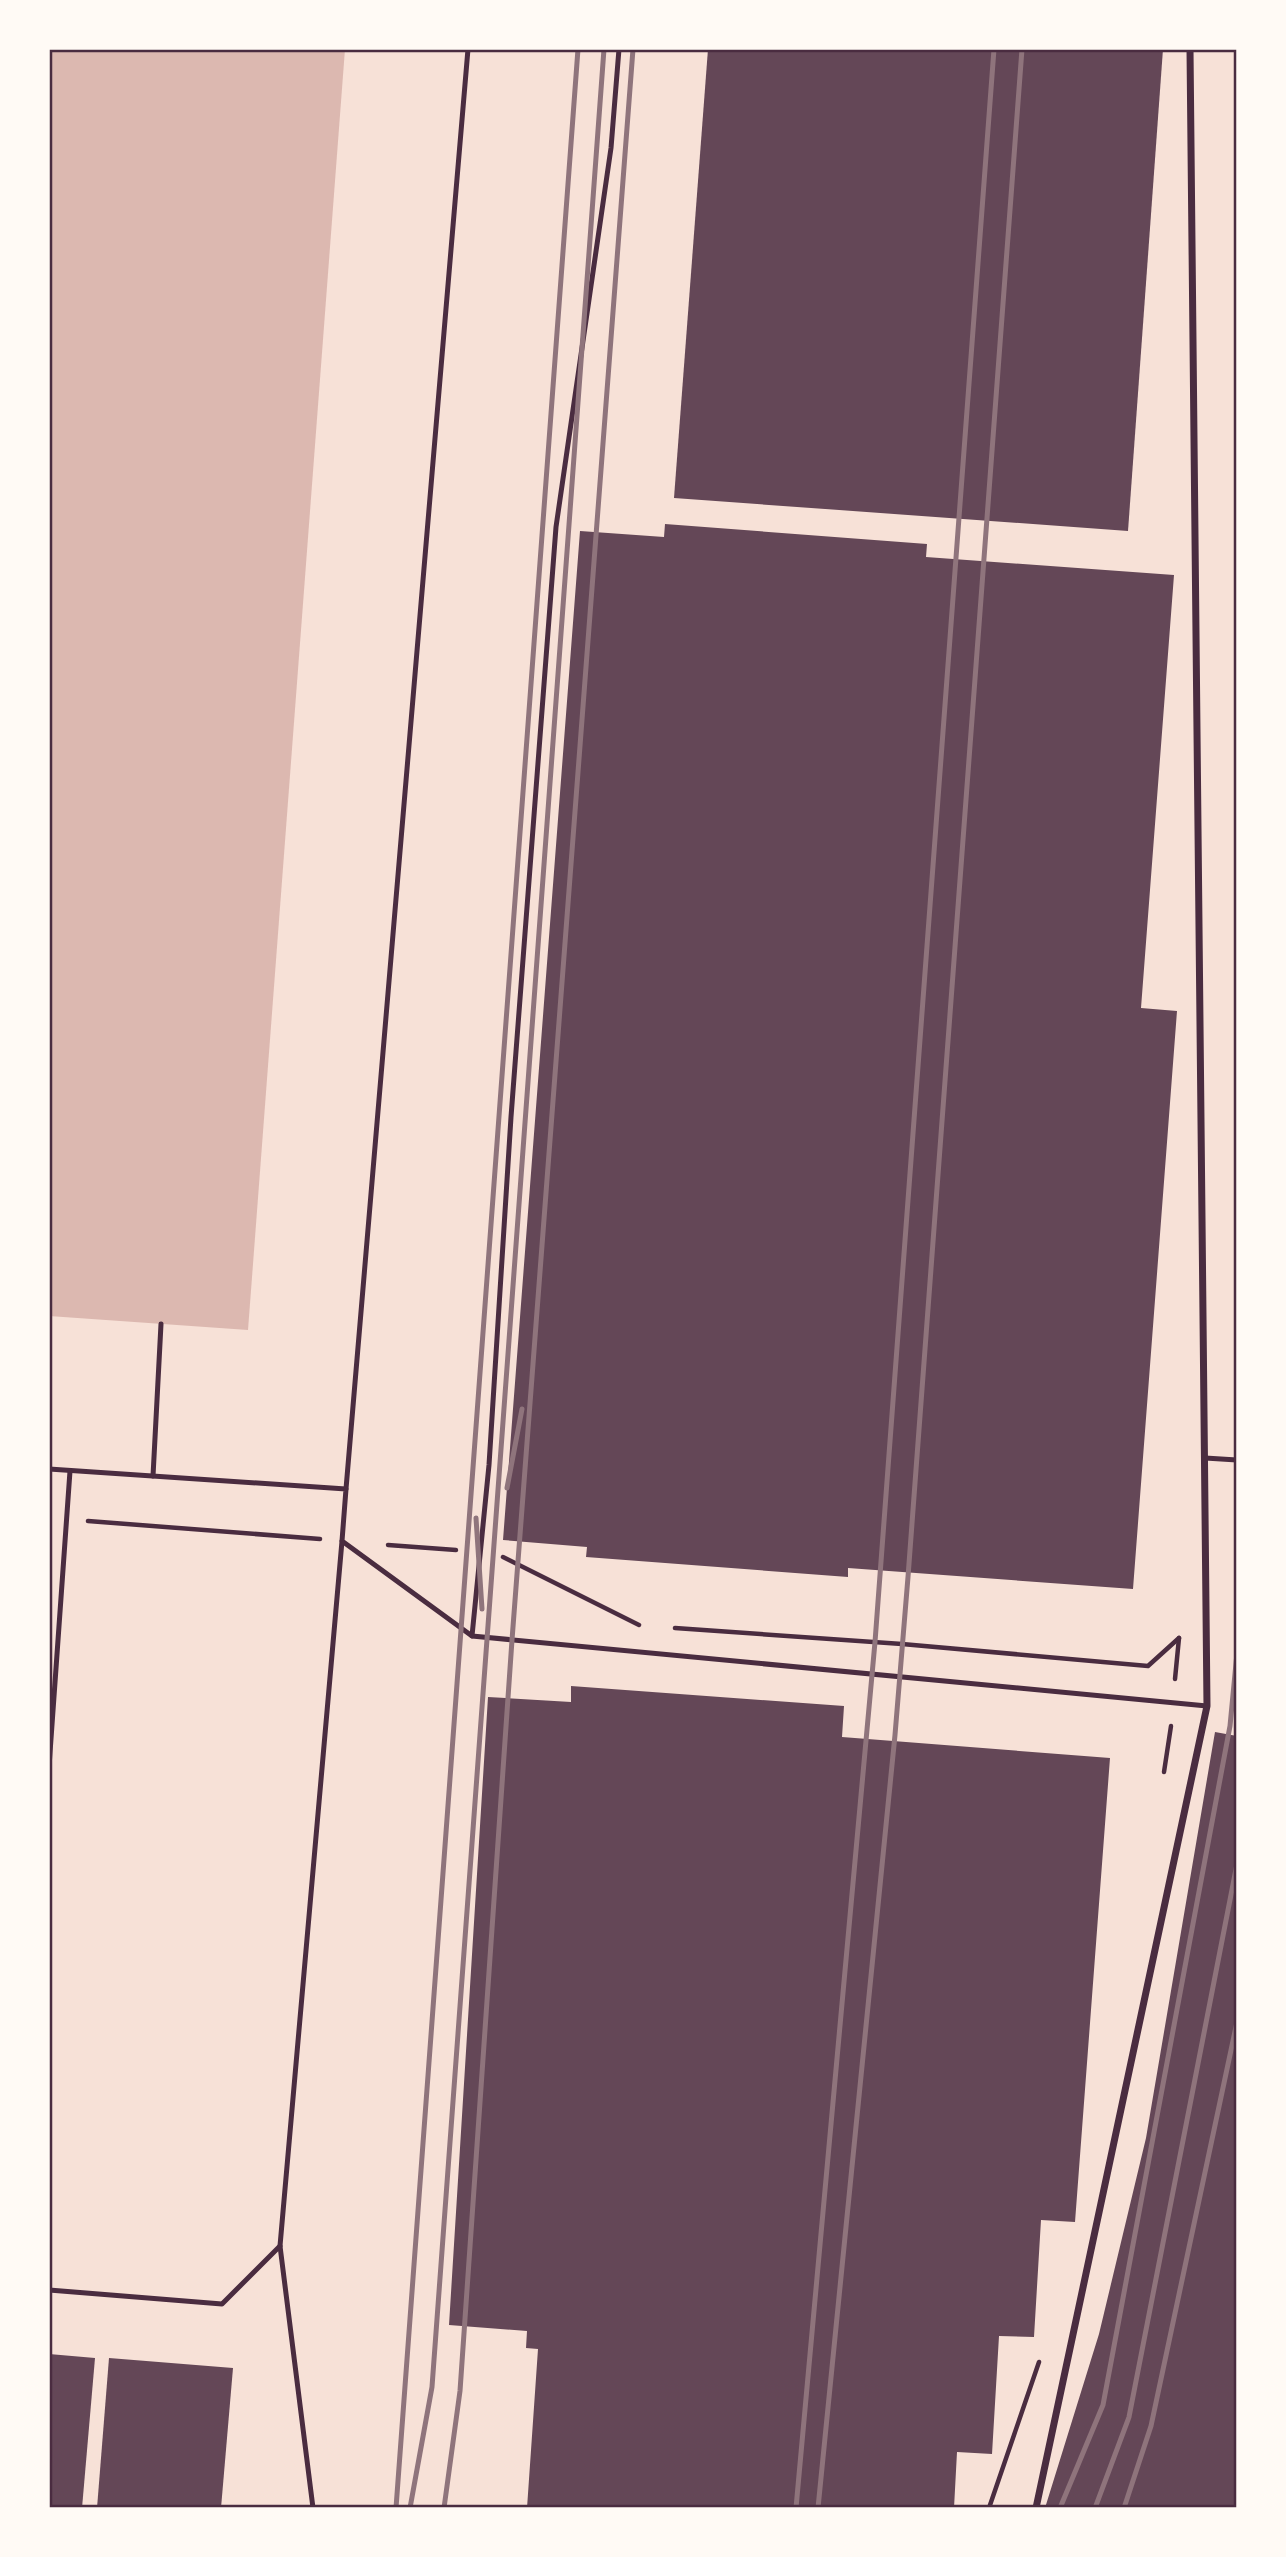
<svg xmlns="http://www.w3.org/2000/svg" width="1286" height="2557" font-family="'Fira Sans',sans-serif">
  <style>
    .water { fill: #dcb8b0 }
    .building { fill: #644757 }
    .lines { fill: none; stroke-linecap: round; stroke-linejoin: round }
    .path { stroke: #4a2c40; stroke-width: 4.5 }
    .service { stroke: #4a2c40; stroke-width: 5 }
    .minor { stroke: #4a2c40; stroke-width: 7 }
    .rail { stroke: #8f747c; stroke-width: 5 }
    .neatline { fill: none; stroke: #4a2c40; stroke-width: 2.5 }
  </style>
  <rect width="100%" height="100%" fill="#f7e1d7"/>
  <!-- water -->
  <path class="water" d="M49,49H345L248,1330L49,1316Z"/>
  <!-- building -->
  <g class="building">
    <path d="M708,49H1163L1128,531L674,498Z"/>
    <path d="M665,524L927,544L926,557L1174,575L1141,1008L1177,1011L1133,1589L848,1568V1577L586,1557L587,1547L503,1540L580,531L664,537Z"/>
    <path d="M571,1686L844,1706L842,1737L1110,1758L1075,2222L1041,2220L1034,2337L999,2336L992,2454L957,2452L954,2508H527L538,2349L526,2348L527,2331L449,2325L488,1697L571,1702Z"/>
    <path d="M1215,1732L1237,1736V2508H1045L1099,2334L1146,2138Z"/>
    <path d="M49,2354L95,2358L82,2508H49Z"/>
    <path d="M109,2358L233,2368L221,2508H97Z"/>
  </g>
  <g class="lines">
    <!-- path -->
    <g class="path">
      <path d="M88,1521L320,1539"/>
      <path d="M388,1545L456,1550"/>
      <path d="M503,1557L639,1625"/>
      <path d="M675,1628L902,1644L1148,1666L1179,1638"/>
      <path d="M1175,1679L1179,1638"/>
      <path d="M1164,1772L1171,1726"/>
      <path d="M989,2508L1039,2362"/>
    </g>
    <!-- service -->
    <g class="service">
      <path d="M1205,1458L1237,1460"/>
      <path d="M49,1469L346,1489L342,1541L472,1636L1207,1706"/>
      <path d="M153,1476L161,1324"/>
      <path d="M346,1489L468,49"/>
      <path d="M472,1636L489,1465L511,1117L556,527L611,148L619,49"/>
      <path d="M49,1767L70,1471"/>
      <path d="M49,2290L222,2304L280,2246"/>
      <path d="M313,2508L280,2246L342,1541"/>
    </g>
    <!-- minor -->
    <path class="minor" d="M1036,2508L1207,1706L1190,49"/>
    <!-- rail -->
    <g class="rail">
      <path d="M507,1488L522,1409"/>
      <path d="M476,1518L482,1609"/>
      <path d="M396,2508L578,49"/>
      <path d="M410,2508L432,2387L604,49"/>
      <path d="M444,2508L460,2391L512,1640L633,49"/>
      <path d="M796,2508L875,1642L994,49"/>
      <path d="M818,2508L895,1735L908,1577L1022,49"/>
      <path d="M1060,2508L1103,2405L1230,1726L1237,1653"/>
      <path d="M1095,2508L1129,2417L1237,1864"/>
      <path d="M1124,2508L1151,2426L1237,2022"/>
    </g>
  </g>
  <!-- border -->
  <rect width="1286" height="2557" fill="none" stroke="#fffaf5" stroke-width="102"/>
  <rect x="51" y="51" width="1184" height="2455" class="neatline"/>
</svg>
